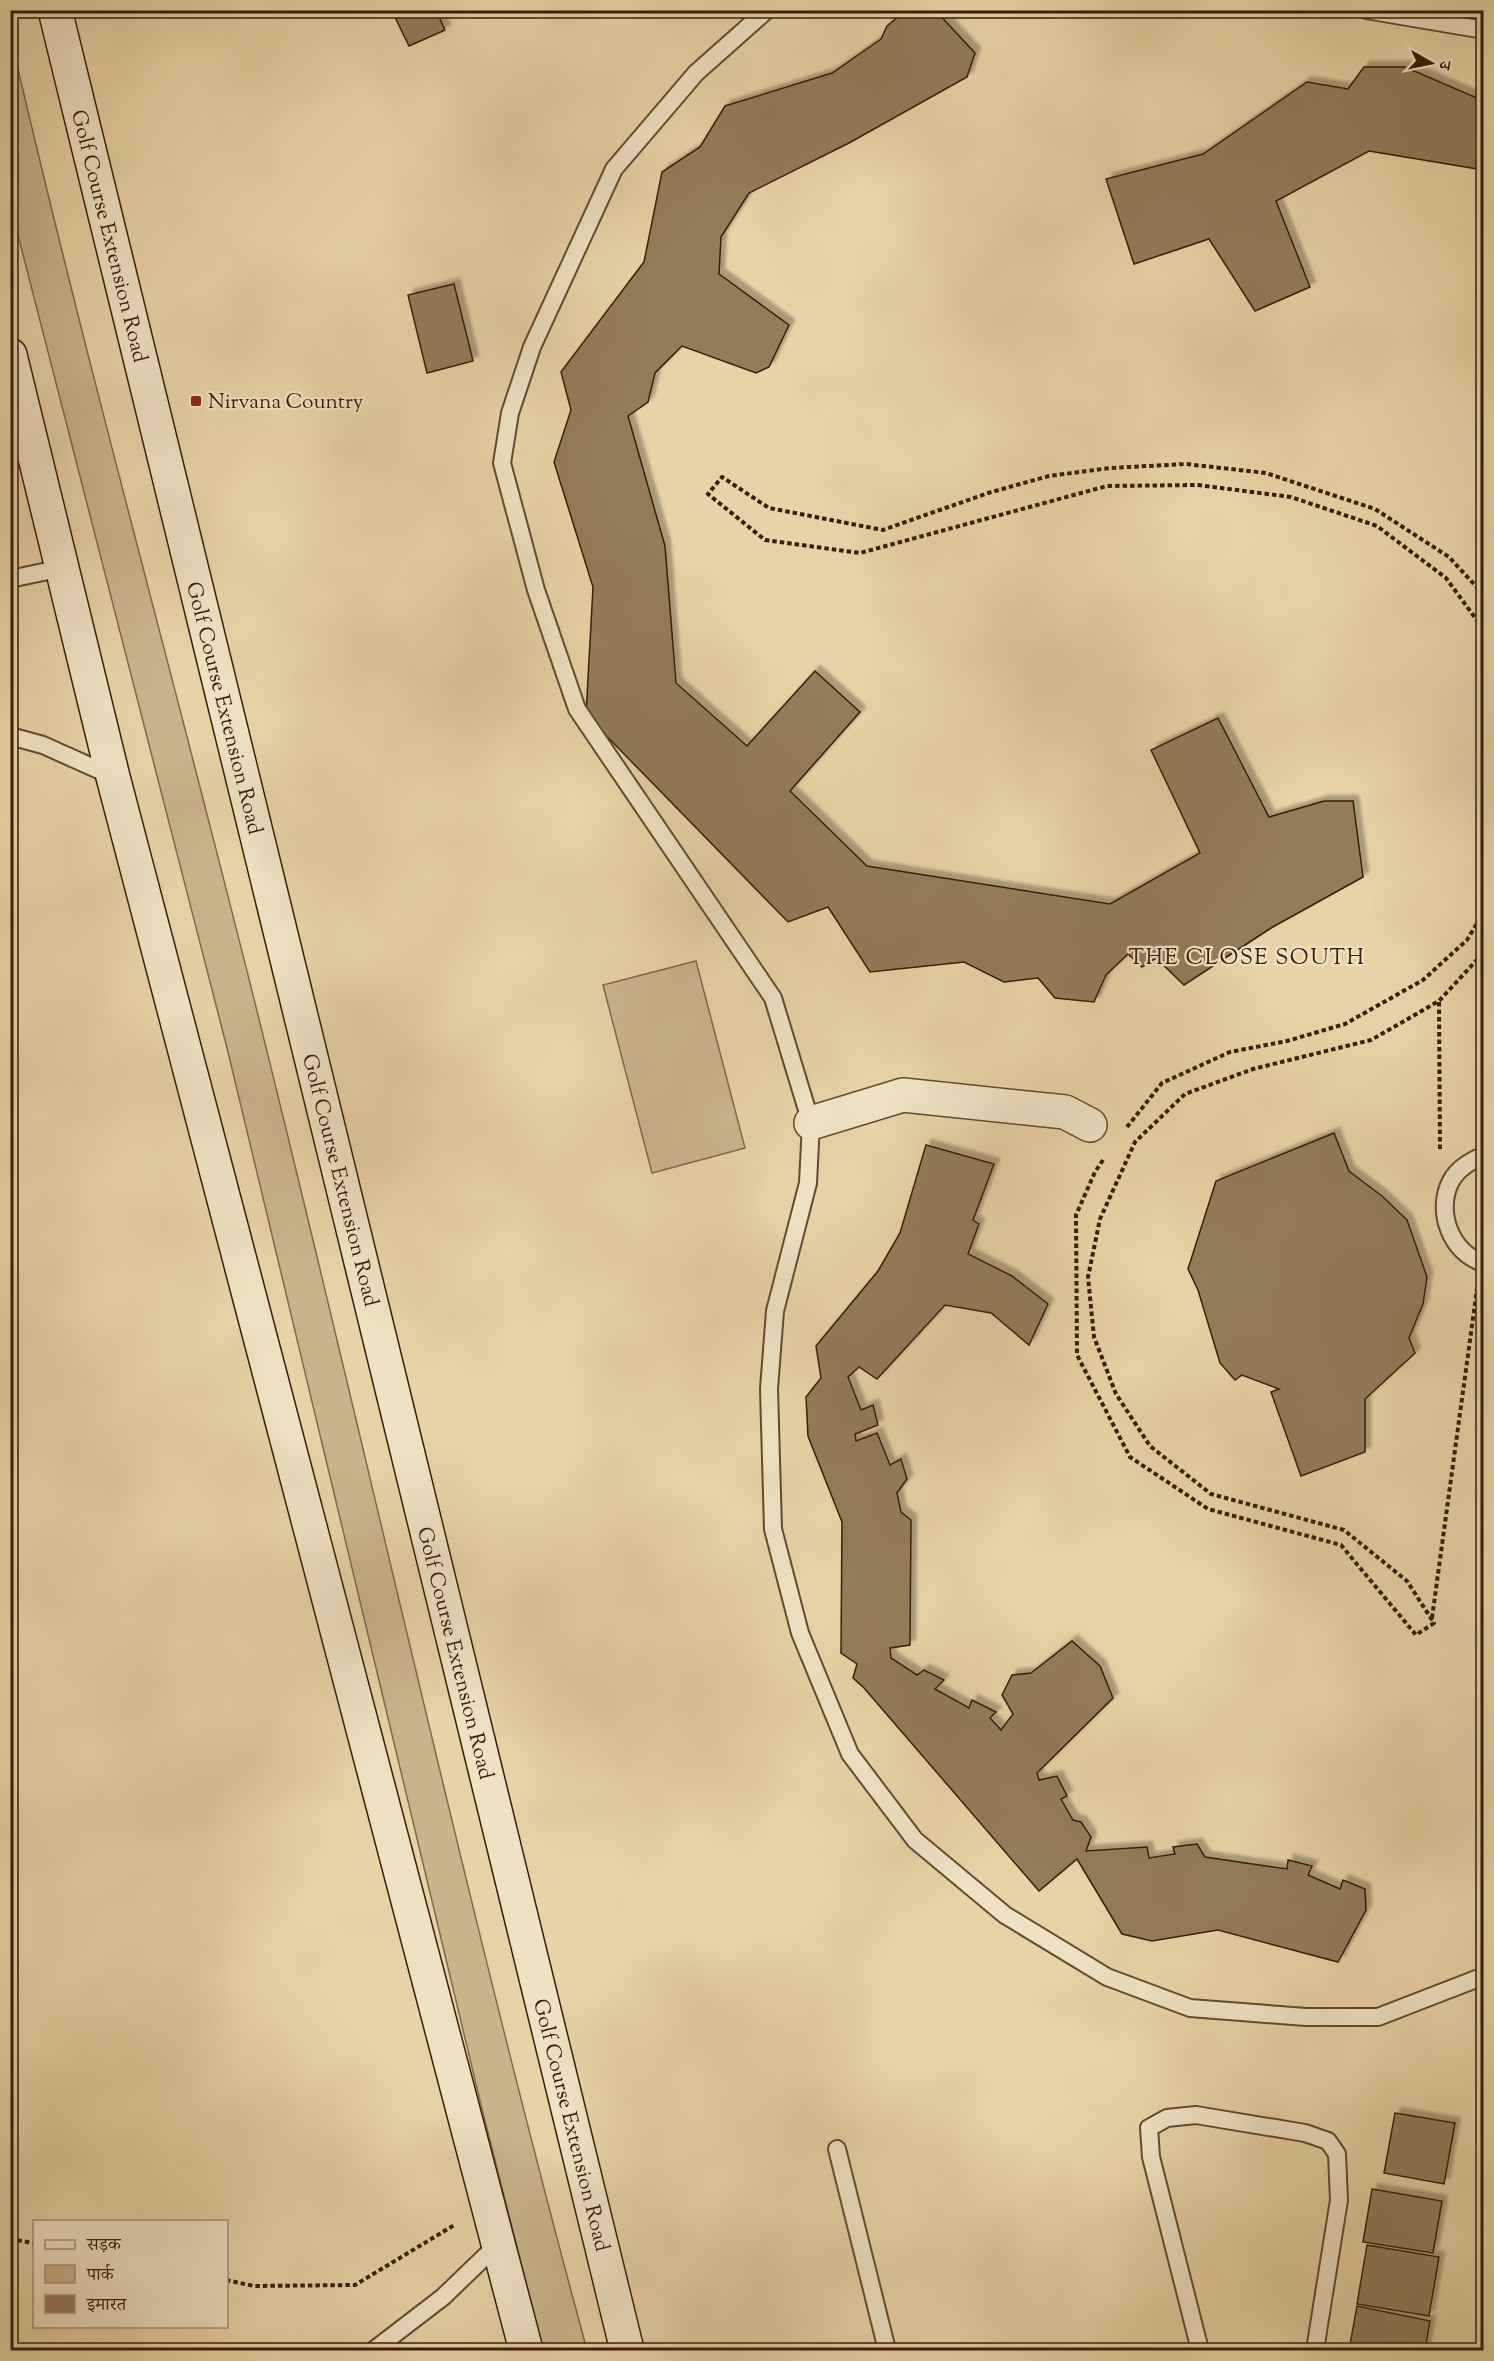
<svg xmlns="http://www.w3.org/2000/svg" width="1494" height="2361" font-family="'Sorts Mill Goudy','Noto Serif Devanagari',serif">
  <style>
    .green { fill: #c9b48a; stroke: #806849; stroke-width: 1.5 }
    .building { fill: #937c5a; stroke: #371d08; stroke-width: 1.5; filter: url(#shadow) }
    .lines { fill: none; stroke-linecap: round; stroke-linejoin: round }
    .lane-casing { stroke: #634a2f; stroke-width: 20 }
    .street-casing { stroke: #634a2f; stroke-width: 36 }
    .secondary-casing { stroke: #371d08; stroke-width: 36 }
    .path { stroke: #371d08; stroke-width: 4; stroke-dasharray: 4.5 3; stroke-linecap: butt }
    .lane { stroke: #efe2c4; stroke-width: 16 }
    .street { stroke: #efe2c4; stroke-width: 33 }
    .secondary { stroke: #efe2c4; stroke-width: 33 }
    .poi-dot { fill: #8f2418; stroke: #efe2c4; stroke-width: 2 }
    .labels { text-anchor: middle; stroke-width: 4.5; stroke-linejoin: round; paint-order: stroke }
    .street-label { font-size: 21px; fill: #371d08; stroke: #efe2c4 }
    .poi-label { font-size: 21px; fill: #371d08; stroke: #efe2c4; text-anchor: start }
    .neighbourhood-label { font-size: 22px; letter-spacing: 1.5px; fill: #371d08; stroke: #efe2c4 }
  </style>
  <defs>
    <filter id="shadow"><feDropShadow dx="5.5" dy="-5.5" stdDeviation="1.5" flood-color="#0004"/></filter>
  </defs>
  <rect width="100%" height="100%" fill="#e7d3a5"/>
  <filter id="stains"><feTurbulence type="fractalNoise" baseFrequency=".00333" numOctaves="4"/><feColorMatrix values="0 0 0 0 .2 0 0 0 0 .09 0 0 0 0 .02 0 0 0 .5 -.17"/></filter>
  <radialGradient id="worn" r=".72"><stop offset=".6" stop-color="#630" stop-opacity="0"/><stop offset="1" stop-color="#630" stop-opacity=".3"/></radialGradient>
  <!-- green -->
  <g class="green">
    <path d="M11,39C92,389 190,735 275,1084C379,1506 473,1931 587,2350H543L482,2109L227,1048L11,208Z"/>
    <path d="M696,961L745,1148L652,1173L603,985Z"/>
  </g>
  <!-- building -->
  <g class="building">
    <path d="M404,10H436L445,30L409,46L394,15Z"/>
    <path d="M907,10H935L975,53L967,77L849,143L749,193L721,237L719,274L789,325L769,367L756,373L682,346L655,373L648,402L628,416L665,546L676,683L747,746L815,671L860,712L790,791L867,866L1110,904L1200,853L1151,750L1218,718L1269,817L1324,801H1353L1363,877L1271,928L1184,985L1156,958L1142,967L1128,954L1106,975L1094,1002L1055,998L1038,978L1004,982L964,962L870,972L828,907L788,922L586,715L593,587L554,462L571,410L561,372L644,262L662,172L700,147L725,106L832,73L881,39L887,26Z"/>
    <path d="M1364,67H1405L1484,101V170L1369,151L1276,201L1310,287L1255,311L1209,239L1134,264L1106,179L1203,154L1307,82L1348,89Z"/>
    <path d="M454,284L473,361L427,373L408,295Z"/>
    <path d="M1334,1133L1349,1171L1382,1196L1407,1220L1427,1277L1423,1304L1409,1338L1415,1353L1365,1399V1452L1301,1476L1271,1392L1279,1389L1242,1375L1235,1380L1220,1363L1198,1290L1188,1269L1216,1181Z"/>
    <path d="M926,1145L994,1164L973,1220L979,1224L968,1254L1012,1276L1048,1304L1029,1345L991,1313L945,1305L877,1379L859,1367L848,1377L861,1410L873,1405L878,1425L855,1434L856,1441L877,1433L890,1465L901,1459L907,1479L897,1493L901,1512L911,1520L910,1645L890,1648L891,1658L917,1675L924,1670L944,1680L935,1689L969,1708L972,1700L996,1712L990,1718L1001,1730L1013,1714L1002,1695L1012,1675L1031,1673L1072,1641L1100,1666L1113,1698L1037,1773L1039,1780L1057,1776L1067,1796L1061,1799L1073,1820L1081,1822L1091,1837L1086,1851L1147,1847L1149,1858L1175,1854L1173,1847L1197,1844L1205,1857L1287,1869L1288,1860L1312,1866L1308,1875L1340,1889L1343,1880L1365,1889L1366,1910L1338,1962L1218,1930L1152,1941L1122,1934L1077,1859L1039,1891L864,1688L853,1678L857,1664L841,1653L842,1522L808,1436L806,1397L821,1378L816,1346L878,1271L900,1233Z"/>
    <path d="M1395,2113L1455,2123L1444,2184L1384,2173Z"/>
    <path d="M1372,2189L1442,2201L1433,2253L1363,2242Z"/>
    <path d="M1367,2245L1439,2257L1429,2316L1357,2304Z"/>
    <path d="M1484,2300V2336L1478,2335Z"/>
    <path d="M1357,2306L1430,2321L1425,2350H1349Z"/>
  </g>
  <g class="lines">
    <!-- lane casing -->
    <g class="lane-casing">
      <g id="lane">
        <path d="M767,10L696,73L614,169L532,347L510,413L502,463L536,590L577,709L773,998L811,1123L808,1183L775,1311L769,1389L773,1529L800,1633L850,1754L915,1840L1005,1915L1107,1977L1190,2008L1306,2017H1378L1484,1976"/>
        <path d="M1366,10L1484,30"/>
        <path d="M10,579L62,568"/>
        <path d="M10,736L43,745L112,776"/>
        <path d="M1484,1155C1471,1161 1458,1168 1451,1181C1435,1211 1451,1254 1484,1263"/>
        <path d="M837,2149L887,2350"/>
        <path d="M374,2350L443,2297L498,2244"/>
        <path d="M1200,2350L1151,2157L1149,2128L1167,2118L1196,2115L1305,2133L1328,2141L1337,2154L1339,2200L1315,2350"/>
      </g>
    </g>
    <!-- street casing -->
    <g class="street-casing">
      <path id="street" d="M811,1123L903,1095L1065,1112L1090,1125"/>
    </g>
    <!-- secondary casing -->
    <g class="secondary-casing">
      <g id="secondary">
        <path d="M55,10L627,2350"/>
        <path d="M10,355L113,777L526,2350"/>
      </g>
    </g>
    <!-- path -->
    <g class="path">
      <path d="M1484,595L1449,557L1375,509L1266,473L1186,464L1110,468L1049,476L988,493L883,530L769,508L722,477L708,494L765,540L860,553L1107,486L1198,485L1291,497L1377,526L1446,578L1484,630"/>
      <path d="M1439,1002L1440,1151"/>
      <path d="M1127,1127L1162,1083L1230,1052L1287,1041L1345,1024L1423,980L1467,940L1484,912"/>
      <path d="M1103,1160L1095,1172L1076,1215L1077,1355L1130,1457L1208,1509L1341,1545L1416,1635L1434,1623L1407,1581L1344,1530L1211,1494L1150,1446L1116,1394L1094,1337L1088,1277L1100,1219L1135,1142L1185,1094L1253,1069L1371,1040L1439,1001L1484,952"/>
      <path d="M1432,1618L1477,1289"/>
      <path d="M10,2239L34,2243"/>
      <path d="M226,2280L254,2286L355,2285L456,2224"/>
    </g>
    <!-- lane -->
    <use href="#lane" class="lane"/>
    <!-- street -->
    <use href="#street" class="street"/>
    <!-- secondary -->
    <use href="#secondary" class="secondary"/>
  </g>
  <!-- markers -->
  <rect class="poi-dot" x="190" y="395" width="12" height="12" rx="3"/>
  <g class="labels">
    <!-- street labels -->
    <g class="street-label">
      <text transform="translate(110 236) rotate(76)" y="7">Golf Course Extension Road</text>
      <text transform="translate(225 708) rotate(76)" y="7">Golf Course Extension Road</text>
      <text transform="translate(341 1180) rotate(76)" y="7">Golf Course Extension Road</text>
      <text transform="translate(456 1653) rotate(76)" y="7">Golf Course Extension Road</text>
      <text transform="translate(572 2125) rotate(76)" y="7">Golf Course Extension Road</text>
    </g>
    <!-- poi labels -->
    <g class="poi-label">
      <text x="208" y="408">Nirvana Country</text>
    </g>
    <!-- neighbourhood labels -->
    <g class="neighbourhood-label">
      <text x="1247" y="964">THE CLOSE SOUTH</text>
    </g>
  </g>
  <!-- margin -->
  <rect width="1494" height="2361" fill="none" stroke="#e7d3a5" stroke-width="36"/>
  <rect x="12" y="12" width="1470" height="2337" fill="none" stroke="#371d08" stroke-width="3"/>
  <rect x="18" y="18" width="1458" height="2325" fill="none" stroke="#371d08" stroke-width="1.5"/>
  <!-- legend -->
  <rect x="33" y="2220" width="195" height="108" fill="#efe2c4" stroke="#a59379" stroke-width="1.5"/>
  <rect x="45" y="2240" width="30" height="9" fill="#efe2c4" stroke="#a59379" stroke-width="1.5"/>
  <text x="87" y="2250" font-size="18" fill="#371d08">सड़क</text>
  <rect x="45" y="2265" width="30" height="18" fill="#c9b48a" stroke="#a59379" stroke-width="1.5"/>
  <text x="87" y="2280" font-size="18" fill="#371d08">पार्क</text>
  <rect x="45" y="2295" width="30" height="18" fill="#937c5a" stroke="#a59379" stroke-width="1.5"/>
  <text x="87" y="2310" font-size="18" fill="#371d08">इमारत</text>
  <!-- north arrow -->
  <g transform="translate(1431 63) rotate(99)" stroke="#efe2c4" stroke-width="4.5" paint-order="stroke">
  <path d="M0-4.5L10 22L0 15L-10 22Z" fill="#371d08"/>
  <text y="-9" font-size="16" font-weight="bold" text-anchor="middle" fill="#371d08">उ</text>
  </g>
  <rect width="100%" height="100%" filter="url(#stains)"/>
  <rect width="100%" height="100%" fill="url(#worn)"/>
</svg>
